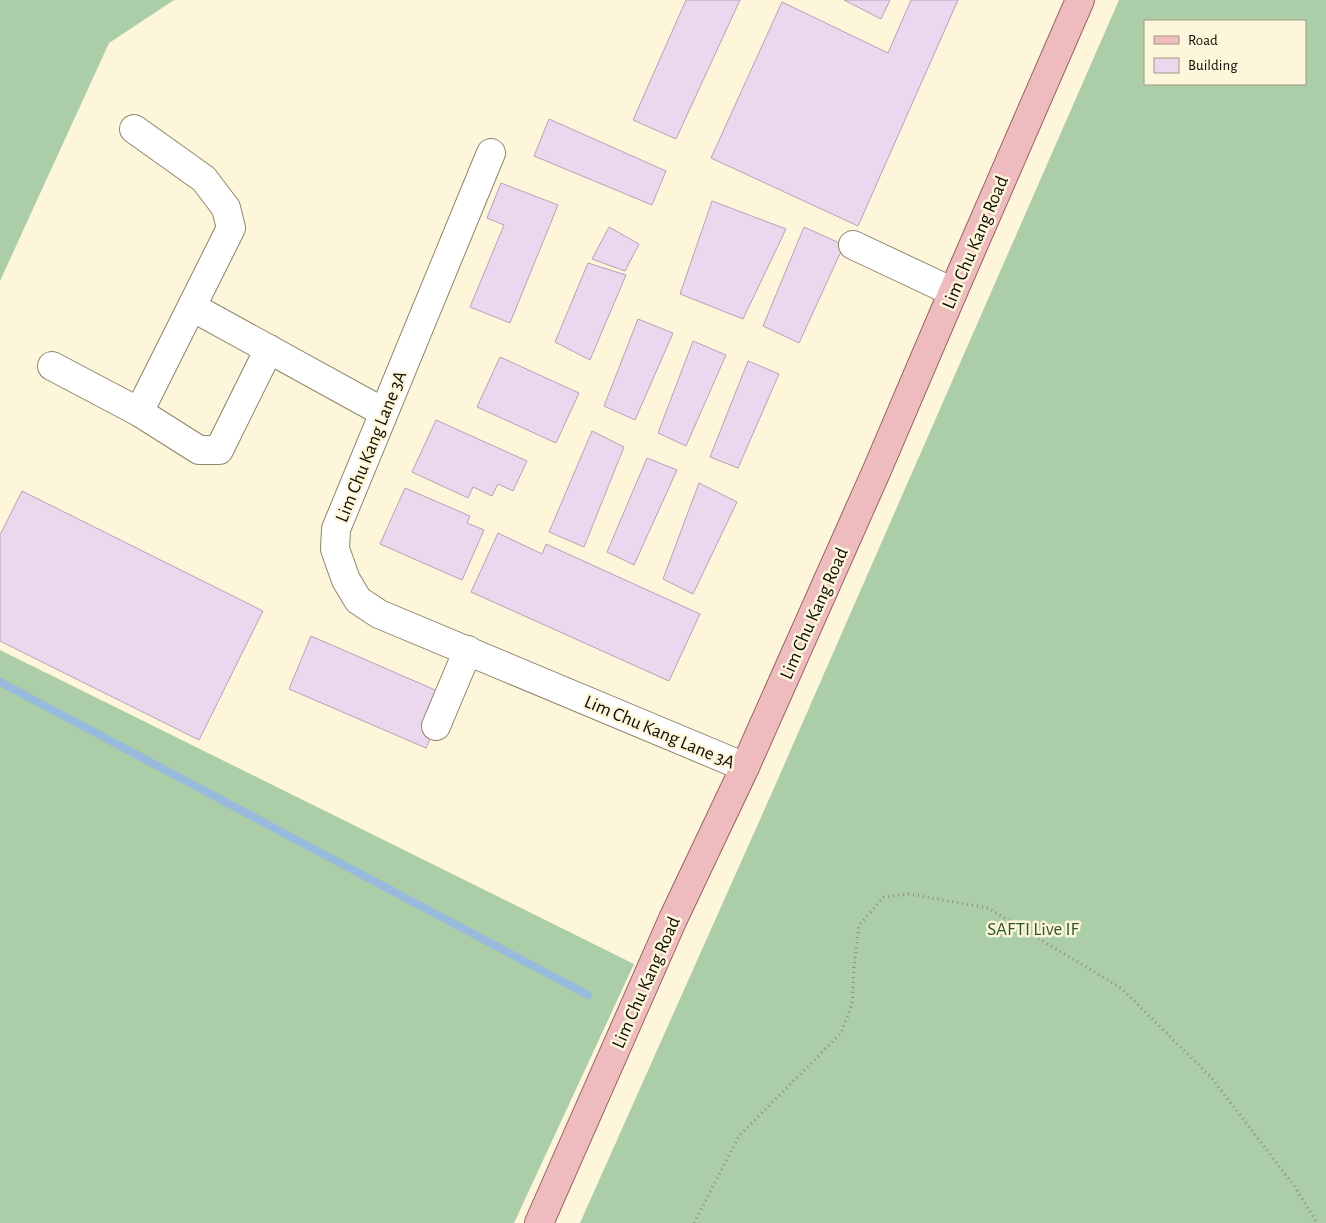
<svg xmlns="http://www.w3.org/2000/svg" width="1326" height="1223" font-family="'Alegreya Sans',sans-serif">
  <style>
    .forest { fill: #abcda8; fill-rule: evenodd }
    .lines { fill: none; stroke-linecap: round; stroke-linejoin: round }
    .stream { stroke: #97badd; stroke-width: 8 }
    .building { fill: #ebd7ee; stroke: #b5a2b8 }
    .minor-casing { stroke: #8d866c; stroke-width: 30 }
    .major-casing { stroke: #986262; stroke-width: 30 }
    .path { stroke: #928c79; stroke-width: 3; stroke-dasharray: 1 4; stroke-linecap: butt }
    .minor { stroke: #fff; stroke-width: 28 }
    .major { stroke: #eebcbf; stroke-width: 28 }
    .labels { text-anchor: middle; stroke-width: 5; stroke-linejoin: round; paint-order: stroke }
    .street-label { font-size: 19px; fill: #100d04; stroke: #fef6da }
    .park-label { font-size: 19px; fill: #295725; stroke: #fef6da }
  </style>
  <rect width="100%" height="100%" fill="#fef6da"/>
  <!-- forest -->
  <g class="forest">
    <path d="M0,0H174L109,43L0,281Z"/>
    <path d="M1119,0H1326V1223H580L774,788ZM1145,21H1305V84H1145Z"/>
    <path d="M0,650L634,964L514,1223H0Z"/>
  </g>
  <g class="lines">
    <!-- stream -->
    <path class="stream" d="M0,682L588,995"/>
  </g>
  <!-- building -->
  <g class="building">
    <path d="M686,0H740L676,139L633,120Z"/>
    <path d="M844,0H890L881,19Z"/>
    <path d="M911,0H958L858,226L711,158L782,2L888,53Z"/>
    <path d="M549,119L666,171L652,205L534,156Z"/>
    <path d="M501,183L558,205L510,323L470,307L504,225L487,218Z"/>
    <path d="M712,201L786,229L743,319L680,294Z"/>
    <path d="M609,227L639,244L625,271L592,259Z"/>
    <path d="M804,227L844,245L799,343L763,326Z"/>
    <path d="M588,263L626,275L590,360L555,342Z"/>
    <path d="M638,319L673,333L635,420L604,406Z"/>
    <path d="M693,341L726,355L686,446L658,433Z"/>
    <path d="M500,357L579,393L556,443L477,407Z"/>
    <path d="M748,361L779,374L738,468L710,457Z"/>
    <path d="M436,420L527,461L513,491L498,484L492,496L473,487L468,498L412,472Z"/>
    <path d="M592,431L624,447L584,547L549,532Z"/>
    <path d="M647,458L677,470L634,565L607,552Z"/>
    <path d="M699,483L737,502L693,594L663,579Z"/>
    <path d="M405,488L470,516L467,523L484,530L462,580L380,544Z"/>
    <path d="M22,491L263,611L199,740L0,641V535Z"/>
    <path d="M498,533L542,554L546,544L700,614L669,681L471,592Z"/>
    <path d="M311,636L449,696L426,748L289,689Z"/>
  </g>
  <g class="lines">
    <!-- minor casing -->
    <g class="minor-casing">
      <g id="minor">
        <path d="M134,129L204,179L226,208L231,228L139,412"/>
        <path d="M491,153L336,529L335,549L346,580L358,600L379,614L745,767"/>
        <path d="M853,245L953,292"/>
        <path d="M192,307L383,412"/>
        <path d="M52,366L139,412L199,450H219L269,349"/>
        <path d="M436,726L468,650"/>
      </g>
    </g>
    <!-- major casing -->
    <g class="major-casing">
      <path id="major" d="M539,1223L673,919L745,767L877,470L953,292L1080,0"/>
    </g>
    <!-- path -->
    <path class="path" d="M694,1223L739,1136L841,1033L852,1004L854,967L859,925L884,897L909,894L988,908L1121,988L1211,1077L1295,1187L1317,1223"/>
    <!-- minor -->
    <use href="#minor" class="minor"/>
    <!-- major -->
    <use href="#major" class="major"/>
  </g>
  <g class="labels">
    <!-- street labels -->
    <g class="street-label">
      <text transform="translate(974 242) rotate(-67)" y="7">Lim Chu Kang Road</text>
      <text transform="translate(370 446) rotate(-68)" y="7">Lim Chu Kang Lane 3A</text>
      <text transform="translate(813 613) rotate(-66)" y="7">Lim Chu Kang Road</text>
      <text transform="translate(660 731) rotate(23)" y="7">Lim Chu Kang Lane 3A</text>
      <text transform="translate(645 982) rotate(-66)" y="7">Lim Chu Kang Road</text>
    </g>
    <!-- park labels -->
    <g class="park-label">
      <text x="1033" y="935">SAFTI Live IF</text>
    </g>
  </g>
  <!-- legend -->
  <rect x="1144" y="20" width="162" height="65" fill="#fef6da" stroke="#9f9984"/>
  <rect x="1154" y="36" width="25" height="8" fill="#eebcbf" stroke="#9f9984"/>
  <text x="1188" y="45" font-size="15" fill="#100d04">Road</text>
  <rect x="1154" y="58" width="25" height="15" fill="#ebd7ee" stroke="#9f9984"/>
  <text x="1188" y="70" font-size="15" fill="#100d04">Building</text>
</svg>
